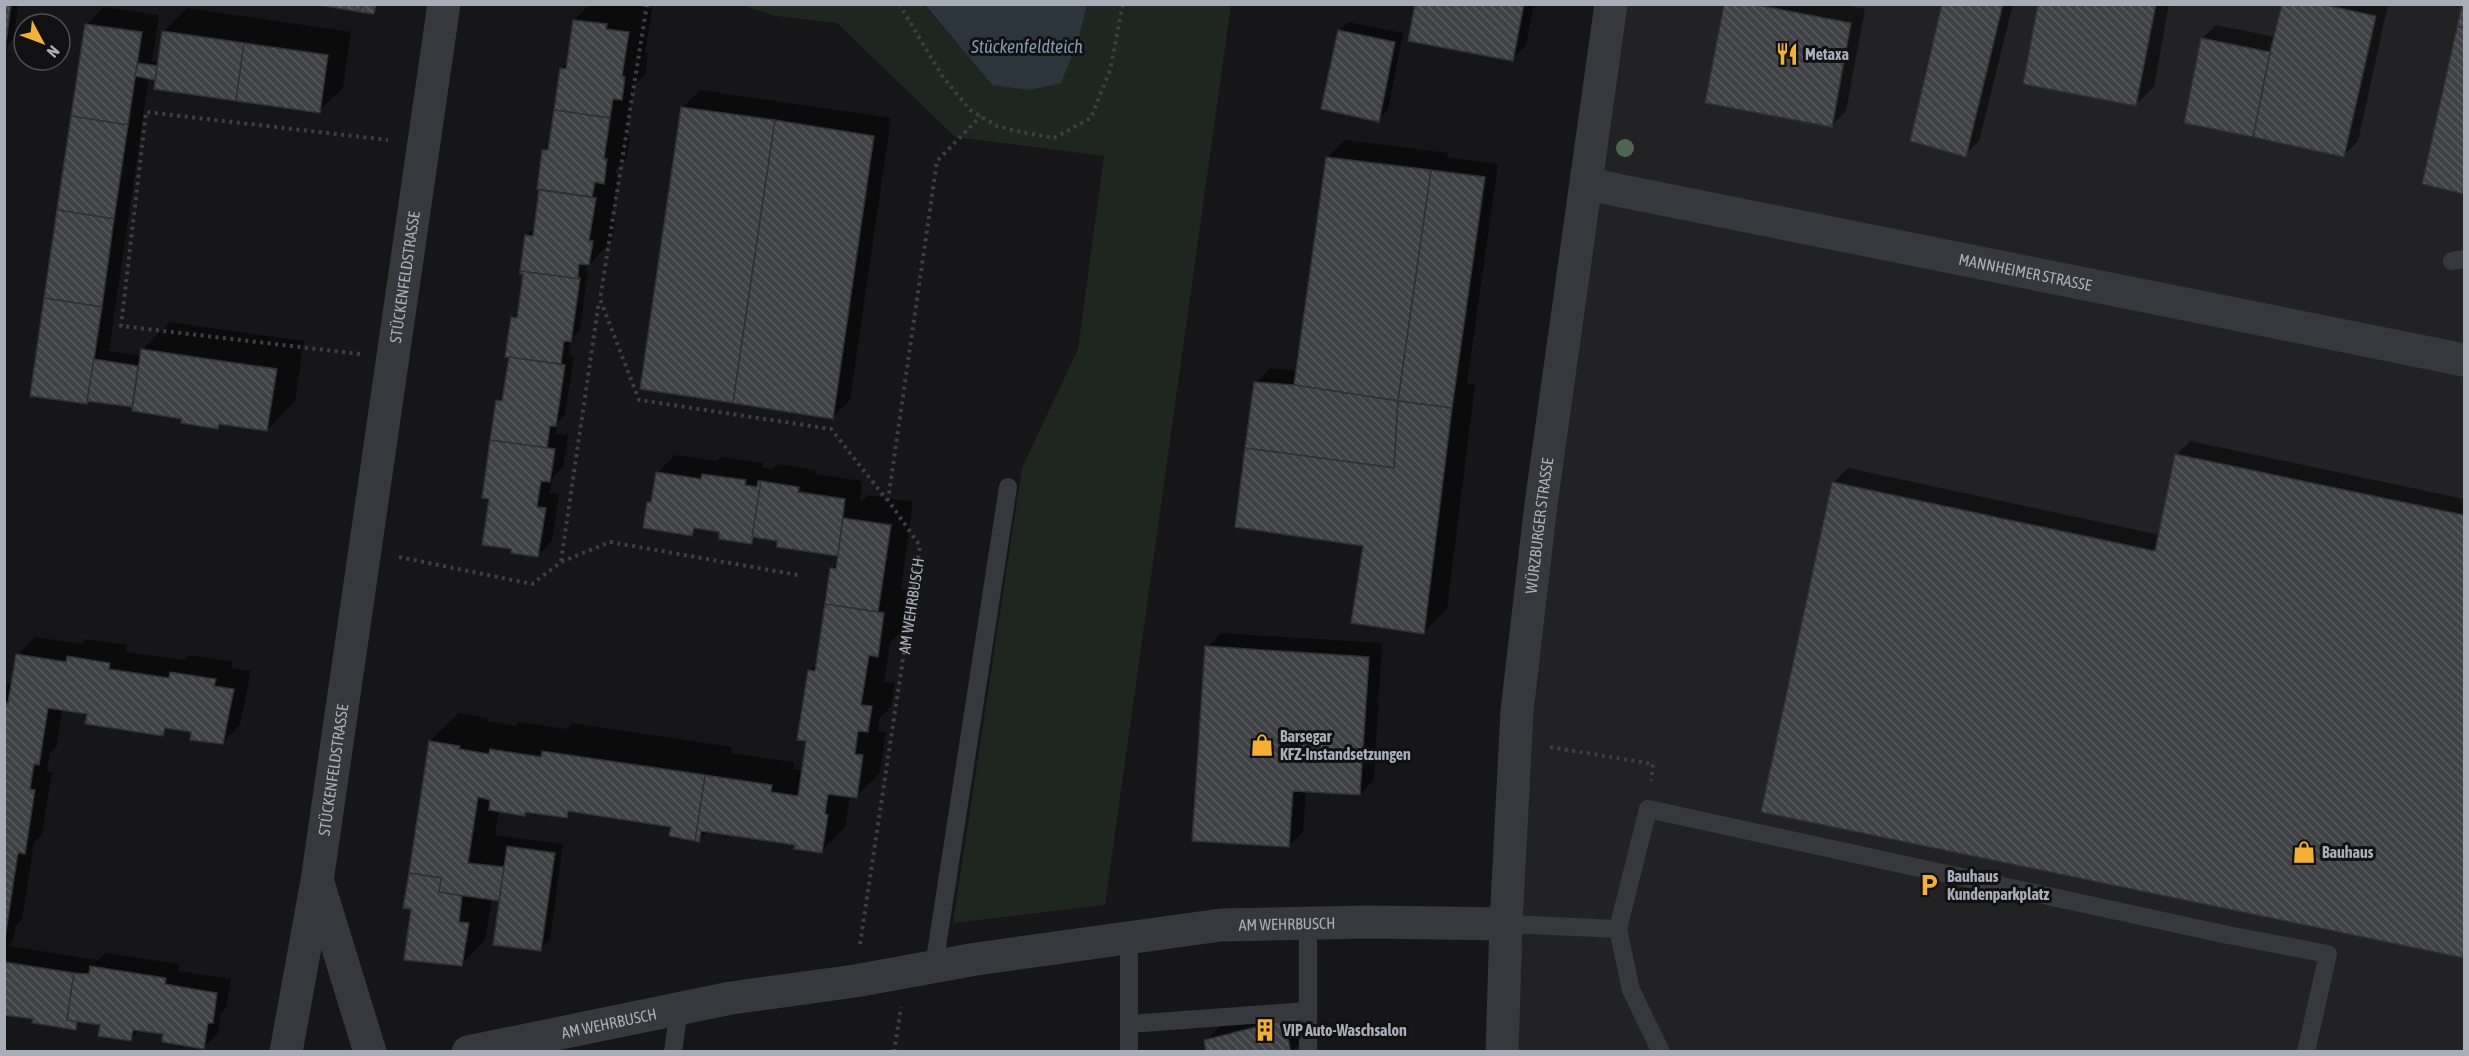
<svg xmlns="http://www.w3.org/2000/svg" width="2469" height="1056" font-family="'Asap Condensed',sans-serif">
  <style>
    .built { fill: #222225 }
    .green { fill: #1e261f }
    .water { fill: #2c353c }
    .shadow { fill: #0007 }
    .building { fill: url(#building-back-hatch); stroke: #303034; stroke-width: 1.5 }
    .lines { fill: none; stroke-linecap: round; stroke-linejoin: round }
    .path { stroke: #3d3f44; stroke-width: 4; stroke-dasharray: 3 4.5; stroke-linecap: butt }
    .service { stroke: #37383d; stroke-width: 18 }
    .minor { stroke: #37383d; stroke-width: 33 }
    .tree { fill: #506452 }
    .labels { text-anchor: middle; stroke-width: 6; stroke-linejoin: round; paint-order: stroke }
    .poi-label { font-size: 16px; font-weight: bold; fill: #a8adb8; stroke: #111113; text-anchor: start }
    .street-label { font-size: 16px; fill: #a8adb8; stroke: #111113 }
    .water-label { font-size: 18px; font-style: italic; fill: #7f9bb3; stroke: #111113 }
  </style>
  <defs>
    <pattern id="building-back-hatch" width="6" height="6" patternUnits="userSpaceOnUse" patternTransform="scale(1.5)"><rect width="6" height="6" fill="#404145"/><path d="M-1 5l2 2M0 0l6 6M5-1l2 2" fill="none" stroke="#595a5e"/></pattern>
  </defs>
  <rect width="100%" height="100%" fill="#161618"/>
  <!-- built -->
  <path class="built" d="M1611,5H2464V1051L1502,1052L1506,924Z"/>
  <!-- green -->
  <path class="green" d="M741,5H924L992,85L1078,41L1087,5H1231L1105,905L953,923L1022,468L1078,349L1104,156L955,137L837,23L776,16Z"/>
  <!-- water -->
  <path class="water" d="M925,5H1087L1078,41L1061,83L1030,90L992,85Z"/>
  <!-- shadow -->
  <g class="shadow">
    <path d="M4,4H18L14,39L4,48Z"/>
    <path d="M590,4H629L652,9L645,53H648L645,75L634,85L627,135L630,136L627,158L616,170L615,174H619L612,217L616,218L612,240L585,270H588L580,330L572,338L569,355L574,356L565,415L558,422L556,434L568,435L563,467L553,477L550,493L559,494L552,541L538,555L491,498L498,401L505,394L512,318L519,311L527,235L535,227L544,150L551,143L561,68L568,62L574,20Z"/>
    <path d="M1416,4H1534L1526,45L1512,59Z"/>
    <path d="M1725,4H1839L1865,9L1846,111L1832,125Z"/>
    <path d="M1944,4H2013L1979,141L1965,155Z"/>
    <path d="M2040,4H2169L2154,87L2136,104Z"/>
    <path d="M2284,4H2388L2358,141L2344,155L2202,39L2216,25L2275,37Z"/>
    <path d="M2463,4H2464V193L2424,183Z"/>
    <path d="M104,7L159,15L152,61L159,62L163,32L187,8L351,32L343,88L319,111L149,77L109,351L141,356L142,350L170,322L304,341L295,401L267,430L221,423L217,427L134,406L89,400L87,403L86,25Z"/>
    <path d="M1348,22L1403,33L1388,110L1378,120L1339,31Z"/>
    <path d="M700,90L891,118L850,400L832,418L682,108Z"/>
    <path d="M1345,140L1448,153L1447,157L1498,164L1467,384L1475,385L1447,609L1423,633L1256,383L1270,368L1298,371L1327,158Z"/>
    <path d="M2190,441L2464,499V956L1763,811L1834,482L1848,468L2160,535L2176,455Z"/>
    <path d="M675,455L717,461L721,457L763,463L762,468L772,469L778,464L816,470L815,474L862,481L860,503L868,495L913,502L901,589L907,590L901,632L890,643L884,682L895,683L891,707L879,719L878,731L886,732L880,773L856,796H850L845,827L822,851L796,844L708,831L699,840L673,825L573,810L566,817L527,811L524,814L499,810L495,835L563,844L550,940L540,950L502,896L498,900L492,899L485,940L462,964L405,958L430,741L459,713L488,718L487,721L515,726L519,722L567,729L572,723L732,747L731,753L794,762V769L803,770L808,740L809,671L818,662L832,569L838,562L839,555L758,536L751,543L721,531L698,528L692,534L649,502L653,498L657,473Z"/>
    <path d="M1221,633L1382,643L1374,780L1360,794L1306,790L1303,832L1289,846L1207,647Z"/>
    <path d="M35,637L81,644L86,639L127,645L126,652L184,660L189,655L233,662L231,668L251,671L240,725L222,743L193,731L170,728L163,734L89,713L62,709L57,746L50,753L47,772L52,773L42,835L34,843L22,919L16,926L13,941L8,946L98,960L106,953L179,964L178,971L231,979L226,1008L221,1013L218,1033L204,1047L165,1033L141,1029L130,1040L102,1024L82,1021L75,1028L34,1018L4,1013V689L10,683H13L18,655Z"/>
    <path d="M1298,1007L1305,1038L1291,1052H1204L1207,1049L1206,1041L1220,1026Z"/>
  </g>
  <!-- building -->
  <g class="building">
    <path d="M4,4H11L5,50L4,49Z"/>
    <path d="M313,4H361L360,12Z"/>
    <path d="M361,4H376L374,14L360,12Z"/>
    <path d="M1415,4H1524L1513,61L1408,41Z"/>
    <path d="M1724,4H1752L1851,23L1832,127L1705,103Z"/>
    <path d="M1942,4H2003L1966,157L1910,141Z"/>
    <path d="M2038,4H2156L2136,106L2023,84Z"/>
    <path d="M2282,4H2321L2376,16L2344,157L2253,137L2270,52Z"/>
    <path d="M2462,4H2464V28L2457,27Z"/>
    <path d="M573,20L607,24L606,29L629,32L622,76L625,77L622,100L613,99L610,118L554,110L560,68L566,69Z"/>
    <path d="M85,24L142,32L128,125L71,116Z"/>
    <path d="M2457,27L2464,28V194L2422,184Z"/>
    <path d="M1338,30L1395,42L1379,122L1321,109Z"/>
    <path d="M162,31L244,43L236,101L154,89Z"/>
    <path d="M2201,38L2270,52L2253,137L2184,123Z"/>
    <path d="M244,43L328,55L320,113L236,101Z"/>
    <path d="M138,63L157,66L155,80L135,76Z"/>
    <path d="M681,107L775,120L733,403L640,389Z"/>
    <path d="M554,110L610,118L604,159H607L604,184L595,182L592,197L537,189L542,150H548Z"/>
    <path d="M71,116L128,125L114,219L57,210Z"/>
    <path d="M775,120L874,136L833,419L733,403Z"/>
    <path d="M1326,157L1431,170L1398,401L1294,385Z"/>
    <path d="M1431,170L1485,177L1452,408L1398,401Z"/>
    <path d="M539,190L596,198L589,241H593L589,265L579,264L578,277L580,278V279L520,271L525,235L533,236Z"/>
    <path d="M57,210L114,219L102,307L44,298Z"/>
    <path d="M520,271L580,279L571,342L564,341L561,364L505,357L511,317L517,318L523,274H520Z"/>
    <path d="M44,298L102,307L87,404L30,396Z"/>
    <path d="M141,349L277,369L267,431L219,424L218,429L181,423L182,419L132,411Z"/>
    <path d="M509,357L565,365L556,426H550L547,448L490,440L496,400L502,401Z"/>
    <path d="M94,359L138,366L132,407L87,401Z"/>
    <path d="M1254,382L1294,385L1398,401L1394,468L1245,448Z"/>
    <path d="M1398,401L1452,408L1424,634L1351,623L1363,546L1235,527L1245,448L1394,468Z"/>
    <path d="M490,440L555,449L550,482L541,481L537,507L546,508L538,557L511,553V549L482,545L489,499L482,498Z"/>
    <path d="M2175,454L2464,515V958L1761,812L1832,482L2155,551Z"/>
    <path d="M656,472L701,479L702,474L746,480L745,485L757,487L758,481H761L752,544L719,539V532L694,528L692,536L643,528L647,502H651Z"/>
    <path d="M761,481L799,487L798,492L845,499L838,556L777,547V541L752,537Z"/>
    <path d="M843,518L891,525L878,612L825,604L830,568L836,569Z"/>
    <path d="M825,604L884,613L878,657L869,655L861,705L872,706L868,732L858,731L855,754L863,755L857,798L828,794L825,814L828,815L822,853L794,849L795,845L701,831L699,842L695,841L705,775L772,785L771,792L798,796L806,741L797,740L808,670L815,671Z"/>
    <path d="M1205,646L1369,657L1360,795L1293,791L1289,847L1192,841Z"/>
    <path d="M16,654L66,662L67,656L110,663L109,669L169,678L170,672L216,679L214,686L234,689L223,744L190,740L191,732L165,728L163,736L85,724L87,714L48,708L39,765L34,764L30,789L35,790L25,854L18,853L5,938L4,702L8,703Z"/>
    <path d="M429,741L460,746L459,749L489,754L490,749L541,757L542,751L705,775L695,841L669,836L671,827L568,811L567,818L525,812V816L489,810L490,800L478,797L468,863L504,867L499,901L439,892L441,878L409,873Z"/>
    <path d="M507,846L555,853L541,951L493,945Z"/>
    <path d="M409,873L441,878L439,892L462,896L459,922L469,923L462,966L404,960L411,909L403,908Z"/>
    <path d="M4,962L74,973L67,1020L77,1022L76,1030L32,1023L33,1019L4,1015Z"/>
    <path d="M90,966L166,978L165,984L217,993L213,1023H208L204,1049L162,1042L163,1034L133,1030L131,1041L98,1036L100,1025L67,1020L74,973L89,974Z"/>
    <path d="M1284,1020L1291,1052H1206L1204,1040Z"/>
  </g>
  <g class="lines">
    <!-- path -->
    <g class="path">
      <path d="M647,4L600,299L639,400L831,429L887,500"/>
      <path d="M899,4L943,77L970,110L997,126L1021,132L1054,138L1091,118L1110,70L1123,4"/>
      <path d="M360,354L121,326L146,112L388,140"/>
      <path d="M399,557L532,584L561,562L610,542L798,575"/>
      <path d="M561,561L599,301"/>
      <path d="M1550,747L1653,764L1651,781"/>
      <path id="s1" d="M860,944L920,546L888,500L937,161L981,116"/>
      <path d="M894,1052L901,1007"/>
    </g>
    <!-- service -->
    <g class="service">
      <path d="M2452,261L2464,259"/>
      <path d="M1506,924L1618,929"/>
      <path d="M1129,938V1052"/>
      <path d="M934,966L1008,487"/>
      <path d="M1129,1024L1307,1011"/>
      <path d="M673,1052L679,1008"/>
      <path d="M1308,1052V923"/>
      <path d="M1661,1052L1631,990L1618,929L1648,809L2228,935L2328,954L2306,1052"/>
    </g>
    <!-- minor -->
    <g class="minor">
      <path id="s2" d="M1587,184L2464,360"/>
      <path d="M319,886L370,1052"/>
      <path id="s3" d="M286,1052L317,881L444,4"/>
      <path id="s4" d="M468,1052L731,998L855,981L976,959L1221,925L1369,922L1506,924"/>
      <path id="s5" d="M1502,1052L1506,924L1517,711L1541,504L1611,4"/>
    </g>
  </g>
  <!-- trees -->
  <circle class="tree" cx="1625" cy="148" r="9"/>
  <!-- icons -->
  <defs>
    <g id="restaurant-bare" transform="scale(1.8)"><path d="M-5-6h1v4h1v-4h1v4h1v-4h1v5L-1.5 .5V6h-2V.5L-5-1ZM5-6V6H3V1.5H1.5Q1.5-4 5-6Z" fill="#f2b134" stroke="#111113" stroke-width="2.5" paint-order="stroke"/></g>
    <g id="shop-bare" transform="scale(1.8)"><path d="M-5-2.5h2.3a2.7 3.5 0 0 1 5.4 0H5L5.5 6h-11ZM-1.5-2.5h3a1.5 2.3 0 0 0-3 0Z" fill="#f2b134" stroke="#111113" stroke-width="2.5" paint-order="stroke"/></g>
    <g id="parking-bare" transform="scale(1.8)"><path d="M-3.5-5.5H1a3.5 3.5 0 0 1 0 7H-1V5.5H-3.5ZM-1-3.4V-.6H.8a1.4 1.4 0 0 0 0-2.8Z" fill="#f2b134" stroke="#111113" stroke-width="2.5" paint-order="stroke"/></g>
    <g id="building-bare" transform="scale(1.8)"><path d="M-4-6H4V6H1V3H-1V6H-4ZM-2.5-4.3h1.7v1.8h-1.7ZM.8-4.3h1.7v1.8H.8ZM-2.5-1h1.7V.8h-1.7ZM.8-1h1.7V.8H.8Z" fill="#f2b134" stroke="#111113" stroke-width="2.5" paint-order="stroke"/></g>
  </defs>
  <g fill-rule="evenodd">
    <use href="#restaurant-bare" x="1787" y="54"/>
    <use href="#shop-bare" x="1262" y="745"/>
    <use href="#shop-bare" x="2304" y="852"/>
    <use href="#parking-bare" x="1929" y="885"/>
    <use href="#building-bare" x="1265" y="1030"/>
  </g>
  <g class="labels">
    <!-- poi labels -->
    <g class="poi-label">
      <text x="1805" y="60">Metaxa</text>
      <text x="1280" y="742">Barsegar<tspan x="1280" dy="18">KFZ-Instandsetzungen</tspan></text>
      <text x="2322" y="858">Bauhaus</text>
      <text x="1947" y="882">Bauhaus<tspan x="1947" dy="18">Kundenparkplatz</tspan></text>
      <text x="1283" y="1036">VIP Auto-Waschsalon</text>
    </g>
    <!-- street labels -->
    <g class="street-label">
      <text dy="6" stroke="none"><textPath href="#s2" startOffset="447">MANNHEIMER STRASSE</textPath></text>
      <text dy="6" stroke="none"><textPath href="#s3" startOffset="784">STÜCKENFELDSTRASSE</textPath></text>
      <text dy="6" stroke="none"><textPath href="#s5" startOffset="528">WÜRZBURGER STRASSE</textPath></text>
      <text dy="6" stroke="none"><textPath href="#s1" startOffset="342">AM WEHRBUSCH</textPath></text>
      <text dy="6" stroke="none"><textPath href="#s3" startOffset="286">STÜCKENFELDSTRASSE</textPath></text>
      <text dy="6" stroke="none"><textPath href="#s4" startOffset="830">AM WEHRBUSCH</textPath></text>
      <text dy="6" stroke="none"><textPath href="#s4" startOffset="144">AM WEHRBUSCH</textPath></text>
    </g>
    <!-- water labels -->
    <g class="water-label">
      <text x="1027" y="53">Stückenfeldteich</text>
    </g>
  </g>
  <!-- border -->
  <rect width="2469" height="1056" fill="none" stroke="#a8adb8" stroke-width="12"/>
  <!-- north arrow -->
  <g transform="translate(42 42) rotate(131)"><circle r="28" fill="#111113" stroke="#4d4f55" stroke-width="1.5"/>
  <path d="M0-4.5L10 22L0 15L-10 22Z" fill="#f2b134"/>
  <text y="-9" font-size="16" font-weight="bold" text-anchor="middle" fill="#a8adb8">N</text>
  </g>
</svg>
